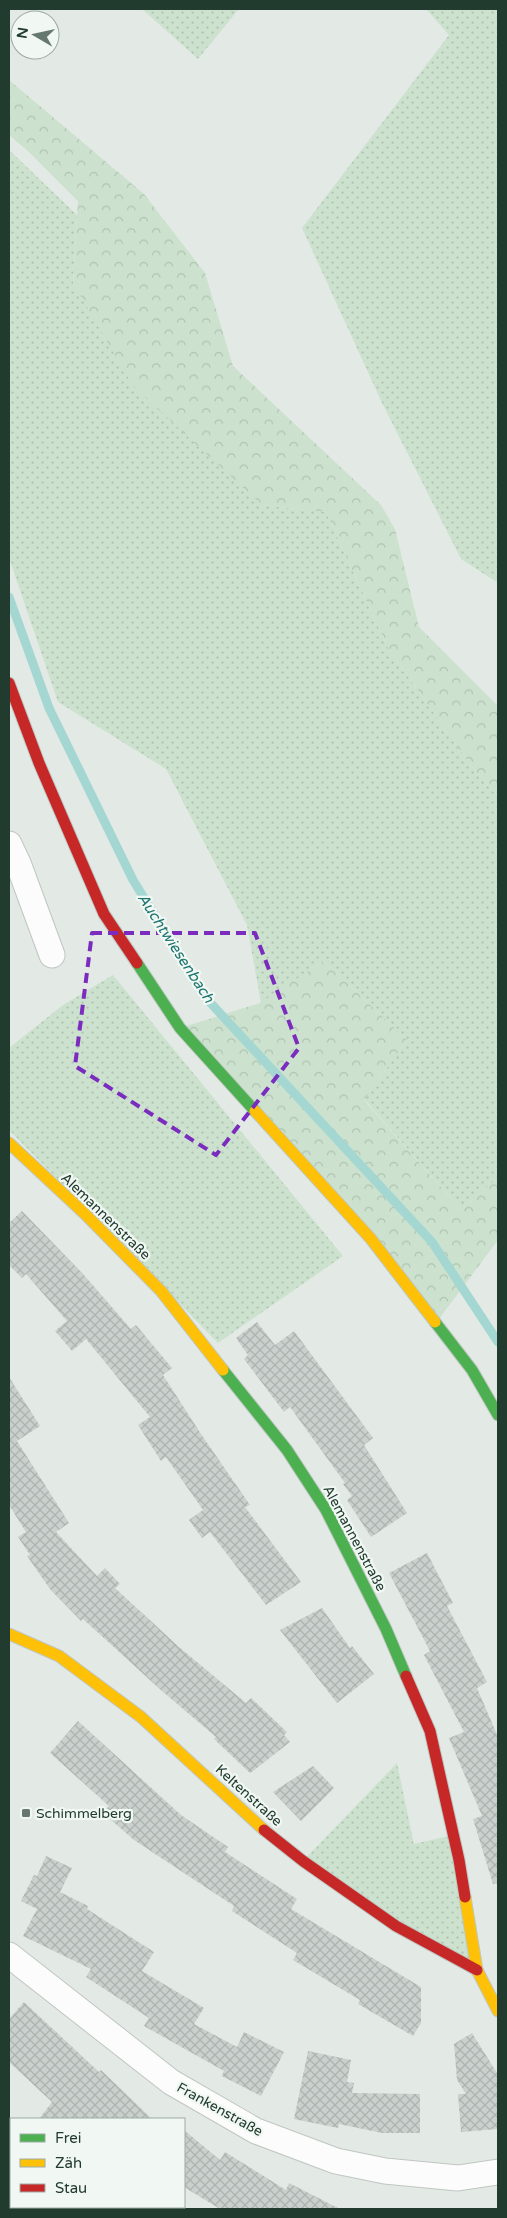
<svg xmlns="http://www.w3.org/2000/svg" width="507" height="2218" font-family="'Varela Round',sans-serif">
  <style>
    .grass { fill: url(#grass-dots) }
    .forest { fill: url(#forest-crowns) }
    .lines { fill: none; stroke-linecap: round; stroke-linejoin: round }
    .stream { stroke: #a5d7d2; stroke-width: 9 }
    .building { fill: url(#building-cross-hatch) }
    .street-casing { stroke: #c0c6c2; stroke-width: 27 }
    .fast-casing { stroke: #bfc7c2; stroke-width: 13 }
    .slow-casing { stroke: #bfc7c2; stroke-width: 13 }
    .jam-casing { stroke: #bfc7c2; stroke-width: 13 }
    .street { stroke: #fbfcfb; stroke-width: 25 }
    .fast { stroke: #4caf50; stroke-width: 11 }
    .slow { stroke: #ffc107; stroke-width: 11 }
    .jam { stroke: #c62828; stroke-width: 11 }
    .marked { fill: none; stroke: #7b2cbf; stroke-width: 4; stroke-dasharray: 10 6; stroke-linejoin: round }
    .poi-dot { fill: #66786f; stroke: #f1f8f3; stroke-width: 2 }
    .labels { text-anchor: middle; stroke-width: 4.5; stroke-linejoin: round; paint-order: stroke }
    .street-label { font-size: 14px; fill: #223b2f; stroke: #f1f8f3 }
    .poi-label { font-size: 14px; fill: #223b2f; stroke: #f1f8f3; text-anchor: start }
    .water-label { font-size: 15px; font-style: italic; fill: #1e7570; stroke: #f1f8f3 }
  </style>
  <defs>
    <pattern id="grass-dots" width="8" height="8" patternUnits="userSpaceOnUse" patternTransform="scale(1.25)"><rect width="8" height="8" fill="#cce2ce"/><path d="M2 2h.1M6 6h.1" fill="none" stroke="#afc3b1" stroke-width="1.8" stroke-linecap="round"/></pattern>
    <pattern id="forest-crowns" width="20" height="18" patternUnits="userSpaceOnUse" patternTransform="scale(1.25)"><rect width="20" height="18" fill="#cce2ce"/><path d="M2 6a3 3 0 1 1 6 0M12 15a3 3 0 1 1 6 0" fill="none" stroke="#afc3b1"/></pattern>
    <pattern id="building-cross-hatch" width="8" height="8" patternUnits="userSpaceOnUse" patternTransform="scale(1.25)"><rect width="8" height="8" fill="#cad0cd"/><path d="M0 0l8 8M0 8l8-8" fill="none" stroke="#adb4b0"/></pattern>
  </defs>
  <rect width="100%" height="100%" fill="#e3e9e5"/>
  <!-- grass -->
  <g class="grass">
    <path d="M142,9H239L198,59Z"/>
    <path d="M426,9H498V583L461,559L383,405L302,228L449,35Z"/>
    <path d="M9,150L77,215L73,283L262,505L326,512L388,648L478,775L498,796V1178L461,1210L364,1099L407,1040L324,961L261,1003L247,925L166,769L58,702L9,558Z"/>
    <path d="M113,975L343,1256L218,1343L9,1130V1048L63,1005Z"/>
    <path d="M397,1763L414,1844L453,1835L477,1970L303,1861Z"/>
  </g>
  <!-- forest -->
  <g class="forest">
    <path d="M9,80L144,194L205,273L233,366L381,505L395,529L419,627L498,706V796L478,775L388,648L326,512L262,505L133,386L73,283L78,201L30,153L9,135Z"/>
    <path d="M324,961L407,1040L364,1100L461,1210L498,1178V1240L436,1323L180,1028L260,1003Z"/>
  </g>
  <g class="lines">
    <!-- stream -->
    <path class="stream" d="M9,597L49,708L133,880L205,997L432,1242L498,1342"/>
  </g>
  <!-- building -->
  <g class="building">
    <path d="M22,1211L83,1274L131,1329L136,1325L172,1368L163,1375L201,1434L250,1505L245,1507L301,1582L266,1605L210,1532L202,1538L189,1520L203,1510L166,1457L161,1461L138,1425L150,1417L86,1339L72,1351L55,1331L67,1321L26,1274L22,1278L9,1265V1223Z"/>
    <path d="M257,1322L275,1345L294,1331L373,1438L364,1445L407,1513L371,1537L347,1500L352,1496L343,1484L345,1483L290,1407L284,1412L244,1359L248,1355L236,1338Z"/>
    <path d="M9,1377L40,1426L17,1441L69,1523L56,1532L97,1576L105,1568L120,1584L115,1588L179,1647L246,1703L251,1698L287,1732L284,1735L290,1742L253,1771L250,1773L214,1739L216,1737L162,1691L83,1619L81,1621L50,1589L27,1556L30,1555L18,1537L26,1532L9,1505Z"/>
    <path d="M427,1553L453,1603L447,1606L487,1682L477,1688L498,1737V1883L493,1884L473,1819L482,1816L449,1738L464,1732L424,1655L430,1651L389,1573Z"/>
    <path d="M322,1608L350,1648L352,1646L374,1674L337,1703L280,1630Z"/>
    <path d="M78,1721L181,1815L228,1847L225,1852L297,1899L291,1909L421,1987V2023L413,2036L358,2004L360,2000L293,1960L297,1953L232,1911L234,1906L134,1840L103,1813L109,1806L50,1753Z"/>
    <path d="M313,1766L334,1788L301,1821L273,1792Z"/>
    <path d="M46,1856L72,1868L60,1892L88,1906L87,1909L154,1952L142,1971L204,2008L194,2024L237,2047L244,2032L284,2052L261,2096L222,2076L224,2071L144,2026L149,2018L86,1977L91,1969L23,1936L37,1909L21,1901L34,1875L37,1876Z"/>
    <path d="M24,2002L99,2072L101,2070L152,2119H39L52,2102L9,2062V2019Z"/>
    <path d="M472,2033L497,2073L498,2129L461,2132L458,2094H466L457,2080L454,2044Z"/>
    <path d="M308,2051L351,2060L347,2082L354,2083L352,2093L420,2094V2133H382L339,2124L338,2128L294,2119Z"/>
    <path d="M184,2130L220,2160L225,2152L286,2190L289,2183L340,2209H220L184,2187Z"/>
  </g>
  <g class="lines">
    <!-- street casing -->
    <g class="street-casing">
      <g id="street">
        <path d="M9,844L18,863L52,955"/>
        <path d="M9,1955L171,2082L256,2131L336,2161L385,2171L458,2178L498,2172"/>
      </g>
    </g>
    <!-- fast casing -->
    <g class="fast-casing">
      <g id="fast">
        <path d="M137,963L180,1028L255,1111"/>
        <path d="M435,1322L472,1370L498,1415"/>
        <path d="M223,1370L287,1450L326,1510L386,1629L406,1676"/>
      </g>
    </g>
    <!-- slow casing -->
    <g class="slow-casing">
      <g id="slow">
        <path d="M255,1111L371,1239L435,1322"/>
        <path d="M9,1143L85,1214L161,1291L223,1370"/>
        <path d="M9,1634L59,1656L141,1717L264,1830"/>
        <path d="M465,1897L477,1970L498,2011"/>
      </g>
    </g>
    <!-- jam casing -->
    <g class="jam-casing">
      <g id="jam">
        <path d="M9,683L39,763L104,914L137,963"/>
        <path d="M406,1676L430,1731L459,1860L465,1897"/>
        <path d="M264,1830L303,1861L396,1926L477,1970"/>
      </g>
    </g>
    <!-- street -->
    <use href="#street" class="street"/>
    <!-- fast -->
    <use href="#fast" class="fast"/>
    <!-- slow -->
    <use href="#slow" class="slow"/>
    <!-- jam -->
    <use href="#jam" class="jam"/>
  </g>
  <!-- marked area -->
  <path class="marked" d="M92,933H255L299,1048L216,1155L75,1066Z"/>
  <!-- markers -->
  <rect class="poi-dot" x="21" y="1808" width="10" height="10" rx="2.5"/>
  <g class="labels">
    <!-- street labels -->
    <g class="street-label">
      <text transform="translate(106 1216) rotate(44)" y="5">Alemannenstraße</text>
      <text transform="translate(355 1538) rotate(62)" y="5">Alemannenstraße</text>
      <text transform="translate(249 1795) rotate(42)" y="5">Keltenstraße</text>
      <text transform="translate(220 2109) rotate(29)" y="5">Frankenstraße</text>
    </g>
    <!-- poi labels -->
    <g class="poi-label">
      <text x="36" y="1818">Schimmelberg</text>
    </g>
    <!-- water labels -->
    <g class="water-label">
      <text transform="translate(176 948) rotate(57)" y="5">Auchtwiesenbach</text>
    </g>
  </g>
  <!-- border -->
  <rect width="507" height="2218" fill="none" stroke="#223b2f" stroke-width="20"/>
  <!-- legend -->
  <rect x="10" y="2118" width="175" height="90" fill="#f1f8f3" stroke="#9eaca5"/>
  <rect x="20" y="2134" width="25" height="8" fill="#4caf50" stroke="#9eaca5"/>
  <text x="55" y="2143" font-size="15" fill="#223b2f">Frei</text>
  <rect x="20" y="2159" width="25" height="8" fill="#ffc107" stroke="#9eaca5"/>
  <text x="55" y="2168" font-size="15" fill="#223b2f">Zäh</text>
  <rect x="20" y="2184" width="25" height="8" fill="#c62828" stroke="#9eaca5"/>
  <text x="55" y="2193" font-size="15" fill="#223b2f">Stau</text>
  <!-- north arrow -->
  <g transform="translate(35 35) rotate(279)"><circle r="24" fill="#f1f8f3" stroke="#9eaca5"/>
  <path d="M0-4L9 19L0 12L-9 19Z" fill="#66786f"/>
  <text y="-8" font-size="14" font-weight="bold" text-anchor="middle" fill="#223b2f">N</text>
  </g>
</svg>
